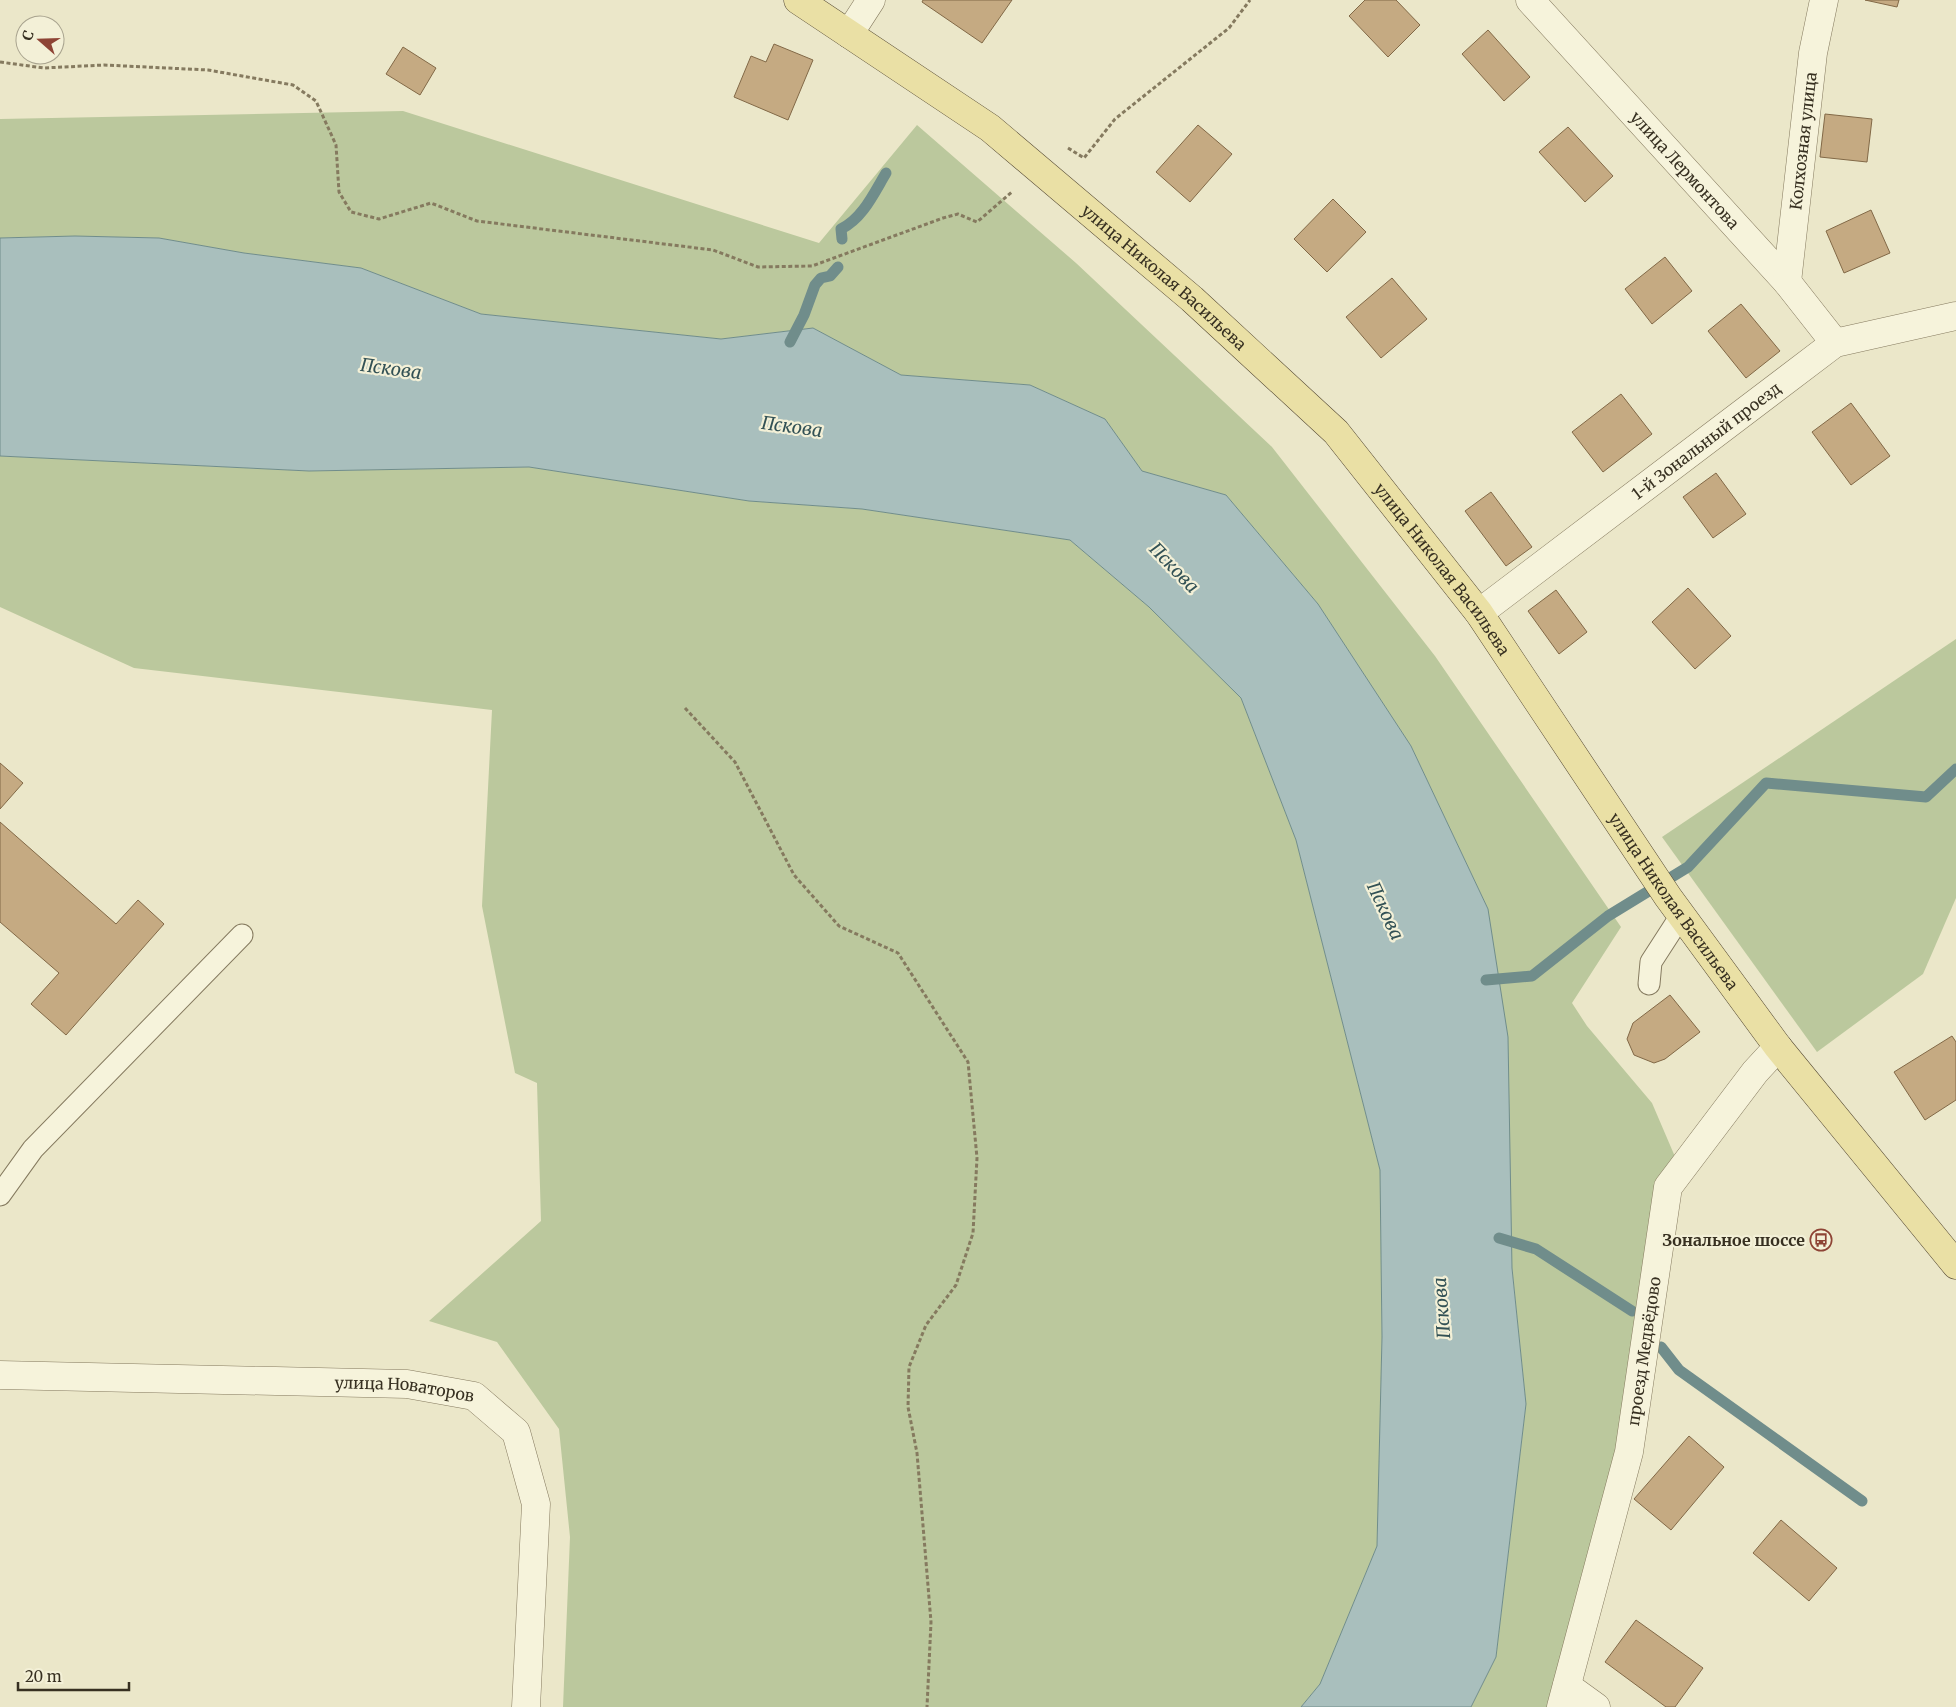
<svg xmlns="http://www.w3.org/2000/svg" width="1956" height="1707" font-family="Merriweather,serif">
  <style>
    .green { fill: #bbc89d }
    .water { fill: #a9bfbd; stroke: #708d8b }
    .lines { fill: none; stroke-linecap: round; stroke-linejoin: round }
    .stream { stroke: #708d8b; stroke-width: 11 }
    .building { fill: #c5aa82; stroke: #826947 }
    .service-casing { stroke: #857a5f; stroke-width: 23 }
    .minor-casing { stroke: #857a5f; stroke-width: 29 }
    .primary-casing { stroke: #544833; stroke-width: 29 }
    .path { stroke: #857a5f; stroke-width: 3; stroke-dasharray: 4 2.5; stroke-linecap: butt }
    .service { stroke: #f6f3db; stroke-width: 21 }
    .minor { stroke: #f6f3db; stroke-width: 28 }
    .primary { stroke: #eae0a5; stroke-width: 28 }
    .labels { text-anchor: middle; stroke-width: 4.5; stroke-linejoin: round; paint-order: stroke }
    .street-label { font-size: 16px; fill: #373021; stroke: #f3f0d7 }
    .poi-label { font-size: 16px; font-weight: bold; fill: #373021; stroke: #f3f0d7; text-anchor: end }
    .water-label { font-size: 18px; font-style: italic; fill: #325155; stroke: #f3f0d7 }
  </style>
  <rect width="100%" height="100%" fill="#ebe7c9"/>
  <!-- green -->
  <g class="green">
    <path d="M403,111L819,243L917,125L1076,263L1272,447L1435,656L1621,927L1572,1003L1587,1026L1652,1103L1685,1180L1633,1361L1620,1452L1552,1707H1471L1496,1657L1526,1404L1512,1268L1488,909L1411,746L1318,604L1226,495L1142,471L1105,419L1030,385L901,375L813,328L721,339L481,314L361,268L244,253L159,238L75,236L0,238V119Z"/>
    <path d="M0,456L309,471L529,467L749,501L862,509L1070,540L1149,607L1241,698L1296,840L1380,1170L1382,1337L1377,1546L1320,1684L1301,1707H563L570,1537L559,1429L497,1342L429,1321L541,1221L537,1083L515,1073L482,906L492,710L134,668L0,607Z"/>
    <path d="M1956,639V898L1923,974L1817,1052L1662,837Z"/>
  </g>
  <!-- water -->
  <path class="water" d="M75,236L159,238L244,253L361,268L481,314L721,339L813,328L901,375L1030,385L1105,419L1142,471L1226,495L1318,604L1411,746L1488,909L1508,1037L1512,1268L1526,1404L1496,1657L1471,1707H1301L1320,1684L1377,1546L1382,1337L1380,1170L1296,840L1241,698L1149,607L1070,540L862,509L749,501L529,467L309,471L0,456V238Z"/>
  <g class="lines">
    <!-- stream -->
    <g class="stream">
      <path d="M842,239L841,229C863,218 874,193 886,173"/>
      <path d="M790,342L804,315L815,285L821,278L830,276L838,267"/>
      <path d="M1486,980L1532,976L1608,916L1688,867L1766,783L1926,797L1956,769"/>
      <path d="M1499,1238L1536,1249L1632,1311"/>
      <path d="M1661,1347L1679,1370L1862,1501"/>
    </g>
  </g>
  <!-- building -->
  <g class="building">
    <path d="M923,0H1012L982,43L922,2Z"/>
    <path d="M1365,0H1396L1420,25L1388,57L1349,16Z"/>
    <path d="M1865,0H1899L1897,7Z"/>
    <path d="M1488,30L1530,77L1504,101L1462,54Z"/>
    <path d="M774,44L813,60L788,120L734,97L751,56L766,62Z"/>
    <path d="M403,47L436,68L420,95L386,74Z"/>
    <path d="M1825,114L1872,119L1867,162L1820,157Z"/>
    <path d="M1198,125L1232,154L1190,202L1156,172Z"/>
    <path d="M1568,127L1613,176L1585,202L1539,152Z"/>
    <path d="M1333,199L1366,232L1327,272L1294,239Z"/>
    <path d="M1871,210L1890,253L1844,273L1826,231Z"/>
    <path d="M1665,257L1692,291L1652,324L1625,289Z"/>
    <path d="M1392,278L1427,319L1381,358L1346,317Z"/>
    <path d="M1741,304L1780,351L1746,378L1708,331Z"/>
    <path d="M1621,394L1652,434L1603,472L1572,432Z"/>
    <path d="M1851,403L1890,456L1851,485L1812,432Z"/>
    <path d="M1716,473L1746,514L1713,538L1683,497Z"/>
    <path d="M1491,492L1532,547L1506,566L1465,511Z"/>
    <path d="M1688,588L1731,636L1695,669L1652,622Z"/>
    <path d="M1556,590L1587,632L1559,654L1528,611Z"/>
    <path d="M0,763L23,783L0,809Z"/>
    <path d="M0,822L116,924L138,900L164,924L66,1035L31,1004L59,973L0,922Z"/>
    <path d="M1670,995L1700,1032L1665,1059L1654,1063L1634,1055L1627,1039L1633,1023Z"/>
    <path d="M1952,1036L1956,1042V1100L1925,1120L1894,1072Z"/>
    <path d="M1689,1436L1724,1467L1671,1530L1634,1499Z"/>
    <path d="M1781,1520L1837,1568L1809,1601L1753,1553Z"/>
    <path d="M1636,1620L1703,1668L1675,1707H1666L1605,1662Z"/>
  </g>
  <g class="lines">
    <!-- service casing -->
    <g class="service-casing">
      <g id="service">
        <path d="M1649,984L1651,962L1682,914"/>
        <path d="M0,1195L33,1149L242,935"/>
      </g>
    </g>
    <!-- minor casing -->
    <g class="minor-casing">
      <g id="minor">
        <path id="s1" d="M1530,0L1787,282L1835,343"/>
        <path d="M849,34L871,0"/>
        <path id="s2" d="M1787,282L1813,53L1824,0"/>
        <path id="s3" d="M1479,613L1835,343L1956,316"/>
        <path id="s4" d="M0,1375L407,1384L474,1396L516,1432L536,1504L526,1707"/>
        <path d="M1567,1686L1596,1707"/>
        <path id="s5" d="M1561,1707L1629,1452L1668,1187L1755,1072L1778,1047"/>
      </g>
    </g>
    <!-- primary casing -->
    <g class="primary-casing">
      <g id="primary">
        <path id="s6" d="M798,0L990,128L1192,299L1336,432L1479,613L1668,897L1778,1047L1956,1265"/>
      </g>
    </g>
    <!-- path -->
    <g class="path">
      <path d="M0,62L44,68L104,65L208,70L293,85L316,101L336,145L339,192L351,212L379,219L431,203L477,221L713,250L758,267L812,266L943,218L958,214L977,222L1013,191"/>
      <path d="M1068,148L1084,158L1115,119L1229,28L1250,0"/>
      <path d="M685,708L735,762L794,875L839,926L898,953L968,1062L977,1158L973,1233L956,1285L926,1325L909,1367L908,1407L917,1453L931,1622L927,1707"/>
    </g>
    <!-- service -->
    <use href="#service" class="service"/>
    <!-- minor -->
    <use href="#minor" class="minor"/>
    <!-- primary -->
    <use href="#primary" class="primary"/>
  </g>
  <!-- icons -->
  <defs>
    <g id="bus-ring" transform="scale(1.125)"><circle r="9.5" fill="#f3f0d7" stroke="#8e4435" stroke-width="1.5"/><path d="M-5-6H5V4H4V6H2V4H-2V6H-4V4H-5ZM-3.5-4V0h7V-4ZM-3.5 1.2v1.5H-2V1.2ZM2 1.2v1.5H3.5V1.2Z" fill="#8e4435"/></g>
  </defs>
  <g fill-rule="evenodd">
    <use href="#bus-ring" x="1821" y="1240"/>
  </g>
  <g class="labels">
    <!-- street labels -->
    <g class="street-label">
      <text dy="6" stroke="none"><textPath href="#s2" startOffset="142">Колхозная улица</textPath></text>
      <text dy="6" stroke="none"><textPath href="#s1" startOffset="230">улица Лермонтова</textPath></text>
      <text dy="6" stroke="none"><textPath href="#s6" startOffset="460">улица Николая Васильева</textPath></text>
      <text dy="6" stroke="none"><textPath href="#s3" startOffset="285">1-й Зональный проезд</textPath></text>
      <text dy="6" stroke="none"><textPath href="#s6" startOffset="865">улица Николая Васильева</textPath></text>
      <text dy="6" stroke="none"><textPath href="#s6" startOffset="1270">улица Николая Васильева</textPath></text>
      <text dy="6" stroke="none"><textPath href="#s5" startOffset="366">проезд Медвёдово</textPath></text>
      <text dy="6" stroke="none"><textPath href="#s4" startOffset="405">улица Новаторов</textPath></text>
    </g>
    <!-- poi labels -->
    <g class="poi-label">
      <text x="1805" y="1246">Зональное шоссе</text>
    </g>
    <!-- water labels -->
    <g class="water-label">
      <text transform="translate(391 369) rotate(8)" y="6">Пскова</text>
      <text transform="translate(792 427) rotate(8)" y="6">Пскова</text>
      <text transform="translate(1174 568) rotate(46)" y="6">Пскова</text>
      <text transform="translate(1385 911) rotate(65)" y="6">Пскова</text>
      <text transform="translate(1442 1308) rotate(-94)" y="6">Пскова</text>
    </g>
  </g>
  <!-- north arrow -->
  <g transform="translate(40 40) rotate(290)"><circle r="24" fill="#f3f0d7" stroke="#a8a38e"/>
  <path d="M0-4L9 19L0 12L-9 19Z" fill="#8e4435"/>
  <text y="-8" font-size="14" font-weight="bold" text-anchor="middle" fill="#373021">С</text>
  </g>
  <!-- scale -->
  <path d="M18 1682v8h111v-8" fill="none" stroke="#373021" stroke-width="2.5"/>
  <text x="25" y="1682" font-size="15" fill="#373021" stroke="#f3f0d7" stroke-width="4" paint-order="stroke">20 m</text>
</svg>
